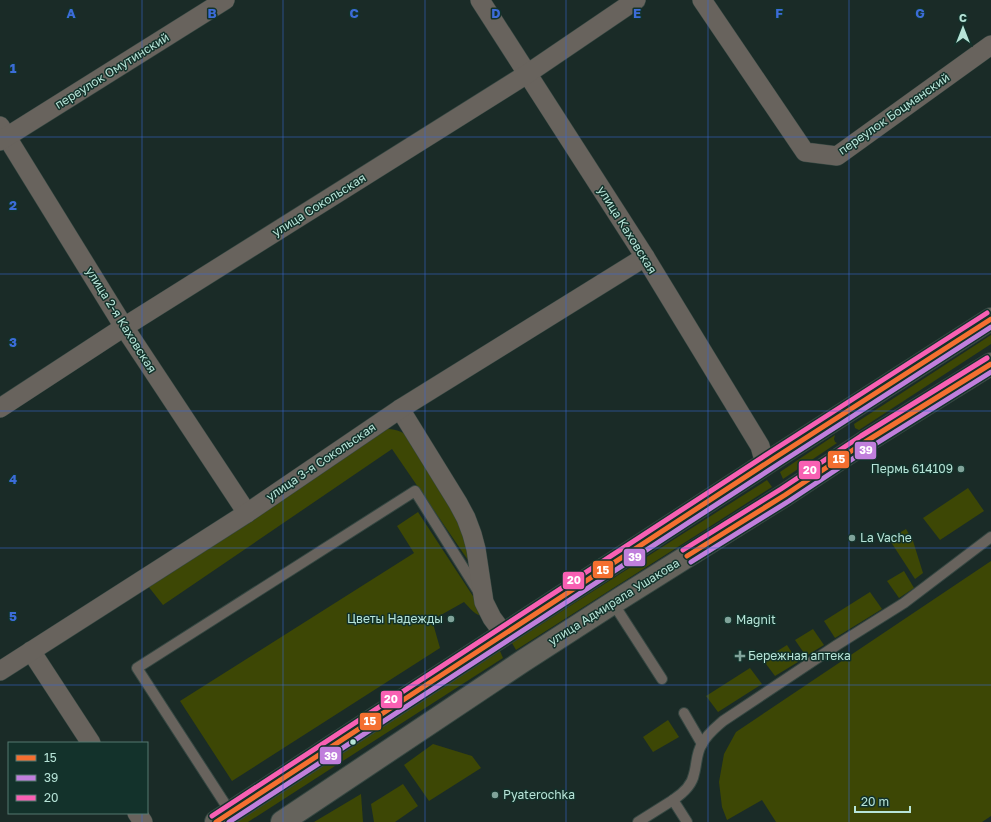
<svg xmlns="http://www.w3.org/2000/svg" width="991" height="822" font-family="'Golos Text',sans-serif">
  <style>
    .green { fill: #3d4705 }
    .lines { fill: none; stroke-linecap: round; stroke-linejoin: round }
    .lane-casing { stroke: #354742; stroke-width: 12 }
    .street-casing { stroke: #354742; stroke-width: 20 }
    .primary-casing { stroke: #354742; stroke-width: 24 }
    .lane { stroke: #68635d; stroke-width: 10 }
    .street { stroke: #68635d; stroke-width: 19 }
    .primary { stroke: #65635c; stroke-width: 22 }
    .bus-1-casing { stroke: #13322b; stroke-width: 8 }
    .bus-2-casing { stroke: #13322b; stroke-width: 8 }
    .bus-3-casing { stroke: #13322b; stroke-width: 8 }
    .bus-1 { stroke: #f46f30; stroke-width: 5 }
    .bus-2 { stroke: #c07fdc; stroke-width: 5 }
    .bus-3 { stroke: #f860b3; stroke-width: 5 }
    .grid { fill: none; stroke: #3c6cd8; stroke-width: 1; stroke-opacity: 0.55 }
    .poi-dot { fill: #80a39a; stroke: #13322b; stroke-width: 1.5 }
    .bus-dot { fill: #b7e4d8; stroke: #13322b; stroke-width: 1.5 }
    .labels { text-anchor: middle; stroke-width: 3; stroke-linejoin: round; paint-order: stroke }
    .street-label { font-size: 12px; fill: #b7e4d8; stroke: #13322b }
    .poi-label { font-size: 12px; fill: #b7e4d8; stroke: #13322b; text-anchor: start }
    .grid-label { font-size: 13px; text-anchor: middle; font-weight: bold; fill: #3c6cd8; stroke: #13322b; stroke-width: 3; stroke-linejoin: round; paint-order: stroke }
    .line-badge { stroke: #13322b; stroke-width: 1.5 }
    .badge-label { font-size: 11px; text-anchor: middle; font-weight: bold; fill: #fff }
  </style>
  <rect width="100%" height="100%" fill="#1a2b27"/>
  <!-- green -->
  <g class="green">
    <path d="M991,335V344L859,430L855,428L854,424Z"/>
    <path d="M384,429C395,429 400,430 409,437L463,529L470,563L392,449L163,605L148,586Z"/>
    <path d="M835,435L834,439L835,442L837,443L783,479L780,472Z"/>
    <path d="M767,480L772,487L516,650L512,643Z"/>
    <path d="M968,488L984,511L940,540L923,518Z"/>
    <path d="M418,512L486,616C477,618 470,608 464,602L432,620L440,648L232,781L180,701L414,553L397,526Z"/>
    <path d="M906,529L913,541L923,573L915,579L889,539Z"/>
    <path d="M991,561V816L982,822H776L762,800L727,820L722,807L719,782L724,754L736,732Z"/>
    <path d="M904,571L914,588L899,598L887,581Z"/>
    <path d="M870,592L882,609L835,638L824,621Z"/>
    <path d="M813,629L824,645L806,656L795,640Z"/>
    <path d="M787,645L798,662L775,676L763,660Z"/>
    <path d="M500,651L503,658L248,822H235Z"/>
    <path d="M750,668L762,684L718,712L706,696Z"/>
    <path d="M668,720L679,737L653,752L643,737Z"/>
    <path d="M433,744L472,756L481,768L429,801L404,765Z"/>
    <path d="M403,784L418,806L395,822H374L371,804Z"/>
    <path d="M361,794L363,822H314Z"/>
  </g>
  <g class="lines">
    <!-- lane casing -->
    <g class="lane-casing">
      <g id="lane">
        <path d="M613,603L662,679"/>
        <path d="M684,713L702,744"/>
        <path d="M231,813L137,668L415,491L478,591"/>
        <path d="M638,822L673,800"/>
        <path d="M687,822L673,800C682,794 692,786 694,774C697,764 696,753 702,744C707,734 715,728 723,721L837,645L904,603L991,537"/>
      </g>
    </g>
    <!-- street casing -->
    <g class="street-casing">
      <g id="street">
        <path d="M480,0L645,257L760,446L765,464"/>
        <path d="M702,0L805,152L837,156L991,45"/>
        <path d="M0,126L124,327L247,513"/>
        <path d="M0,141L225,0"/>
        <path d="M0,408L124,327L527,74L636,0"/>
        <path d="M400,409L458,503L466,518L472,534L476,549L484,602L492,618L504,634"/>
        <path d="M31,651L91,743"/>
        <path d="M0,671L247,513L400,409L645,257"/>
        <path d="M137,813L143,822"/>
      </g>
    </g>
    <!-- primary casing -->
    <g class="primary-casing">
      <g id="primary">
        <path d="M216,822L776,457L991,319"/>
        <path d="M282,822L523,661L613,603L785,495L865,442L991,364"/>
      </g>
    </g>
    <!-- lane -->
    <use href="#lane" class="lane"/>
    <!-- street -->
    <use href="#street" class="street"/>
    <!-- primary -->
    <use href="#primary" class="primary"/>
    <!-- bus-1 casing -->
    <g class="bus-1-casing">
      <g id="bus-1">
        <path d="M687,556L785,495L865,442L991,364"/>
        <path d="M216,822L776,457L991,319"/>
      </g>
    </g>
    <!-- bus-2 casing -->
    <g class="bus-2-casing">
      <g id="bus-2">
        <path d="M691,562L789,501L869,448L991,372"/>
        <path d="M229,822L780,463L991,327"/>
      </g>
    </g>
    <!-- bus-3 casing -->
    <g class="bus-3-casing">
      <g id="bus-3">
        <path d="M683,550L781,489L861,436L987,358"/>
        <path d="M212,816L772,451L987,313"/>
      </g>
    </g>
    <!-- bus-1 -->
    <use href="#bus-1" class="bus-1"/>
    <!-- bus-2 -->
    <use href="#bus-2" class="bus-2"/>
    <!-- bus-3 -->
    <use href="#bus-3" class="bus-3"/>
  </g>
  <!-- grid -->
  <path class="grid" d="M142,0V743M283,0V822M425,0V822M566,0V822M708,0V822M849,0V822M0,137H991M0,274H991M0,411H991M0,548H991M0,685H991M142,813V822"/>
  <!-- markers -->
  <g class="poi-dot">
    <circle cx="961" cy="469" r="4"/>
    <circle cx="852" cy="538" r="4"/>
    <circle cx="451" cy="619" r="4"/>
    <circle cx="728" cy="620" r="4"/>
    <path d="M738 650h4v4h4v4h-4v4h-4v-4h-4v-4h4z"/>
    <circle cx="495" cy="795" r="4"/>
  </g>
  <circle class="bus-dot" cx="353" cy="742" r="3.5"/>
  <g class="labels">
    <!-- street labels -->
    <g class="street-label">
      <text transform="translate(112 71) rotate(-32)" y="4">переулок Омутинский</text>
      <text transform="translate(894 114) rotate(-35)" y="4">переулок Боцманский</text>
      <text transform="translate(319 205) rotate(-32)" y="4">улица Сокольская</text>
      <text transform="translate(627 230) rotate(58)" y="4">улица Каховская</text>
      <text transform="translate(121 320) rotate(58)" y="4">улица 2-я Каховская</text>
      <text transform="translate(321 462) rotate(-34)" y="4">улица 3-я Сокольская</text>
      <text transform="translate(614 602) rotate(-32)" y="4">улица Адмирала Ушакова</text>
    </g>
    <!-- poi labels -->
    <g class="poi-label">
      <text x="953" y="473" text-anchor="end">Пермь 614109</text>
      <text x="860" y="542">La Vache</text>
      <text x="443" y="623" text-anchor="end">Цветы Надежды</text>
      <text x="736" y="624">Magnit</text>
      <text x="748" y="660">Бережная аптека</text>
      <text x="503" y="799">Pyaterochka</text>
    </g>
  </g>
  <g class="grid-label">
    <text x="71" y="18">A</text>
    <text x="212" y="18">B</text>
    <text x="354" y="18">C</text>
    <text x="496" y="18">D</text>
    <text x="637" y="18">E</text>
    <text x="779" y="18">F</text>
    <text x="920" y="18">G</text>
    <text x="13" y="73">1</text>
    <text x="13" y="210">2</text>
    <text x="13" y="347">3</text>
    <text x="13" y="484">4</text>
    <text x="13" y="621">5</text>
  </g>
  <g class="line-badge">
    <rect x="854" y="441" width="23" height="19" rx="4" fill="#c07fdc"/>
    <rect x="827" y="450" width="23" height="19" rx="4" fill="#f46f30"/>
    <rect x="798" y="460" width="23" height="20" rx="4" fill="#f860b3"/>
    <rect x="623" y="548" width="23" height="19" rx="4" fill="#c07fdc"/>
    <rect x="592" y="560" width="22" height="19" rx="4" fill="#f46f30"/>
    <rect x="562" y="571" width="23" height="19" rx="4" fill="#f860b3"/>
    <rect x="380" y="690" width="23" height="19" rx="4" fill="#f860b3"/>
    <rect x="359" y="712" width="23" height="19" rx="4" fill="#f46f30"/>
    <rect x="319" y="746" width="23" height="19" rx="4" fill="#c07fdc"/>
  </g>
  <g class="badge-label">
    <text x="866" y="454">39</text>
    <text x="839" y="463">15</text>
    <text x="810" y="474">20</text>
    <text x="635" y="561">39</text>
    <text x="603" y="574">15</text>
    <text x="574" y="584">20</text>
    <text x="391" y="703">20</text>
    <text x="370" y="725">15</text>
    <text x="331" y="760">39</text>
  </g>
  <!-- legend -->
  <rect x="8" y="742" width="140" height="72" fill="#13322b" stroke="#557970"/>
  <rect x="16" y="755" width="20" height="6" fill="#f46f30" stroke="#557970"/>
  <text x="44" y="762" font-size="12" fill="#b7e4d8">15</text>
  <rect x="16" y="775" width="20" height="6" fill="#c07fdc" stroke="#557970"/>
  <text x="44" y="782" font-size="12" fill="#b7e4d8">39</text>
  <rect x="16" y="795" width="20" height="6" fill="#f860b3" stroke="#557970"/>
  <text x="44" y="802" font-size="12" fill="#b7e4d8">20</text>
  <!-- north arrow -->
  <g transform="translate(963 28)" stroke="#13322b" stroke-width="3" paint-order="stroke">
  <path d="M0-3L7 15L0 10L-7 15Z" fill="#b7e4d8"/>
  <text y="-6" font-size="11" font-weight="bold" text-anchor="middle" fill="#b7e4d8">С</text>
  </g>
  <!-- scale -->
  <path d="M855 806v6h55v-6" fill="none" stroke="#b7e4d8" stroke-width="2"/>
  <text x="861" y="806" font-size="12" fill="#b7e4d8" stroke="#13322b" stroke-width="3" paint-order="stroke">20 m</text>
</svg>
